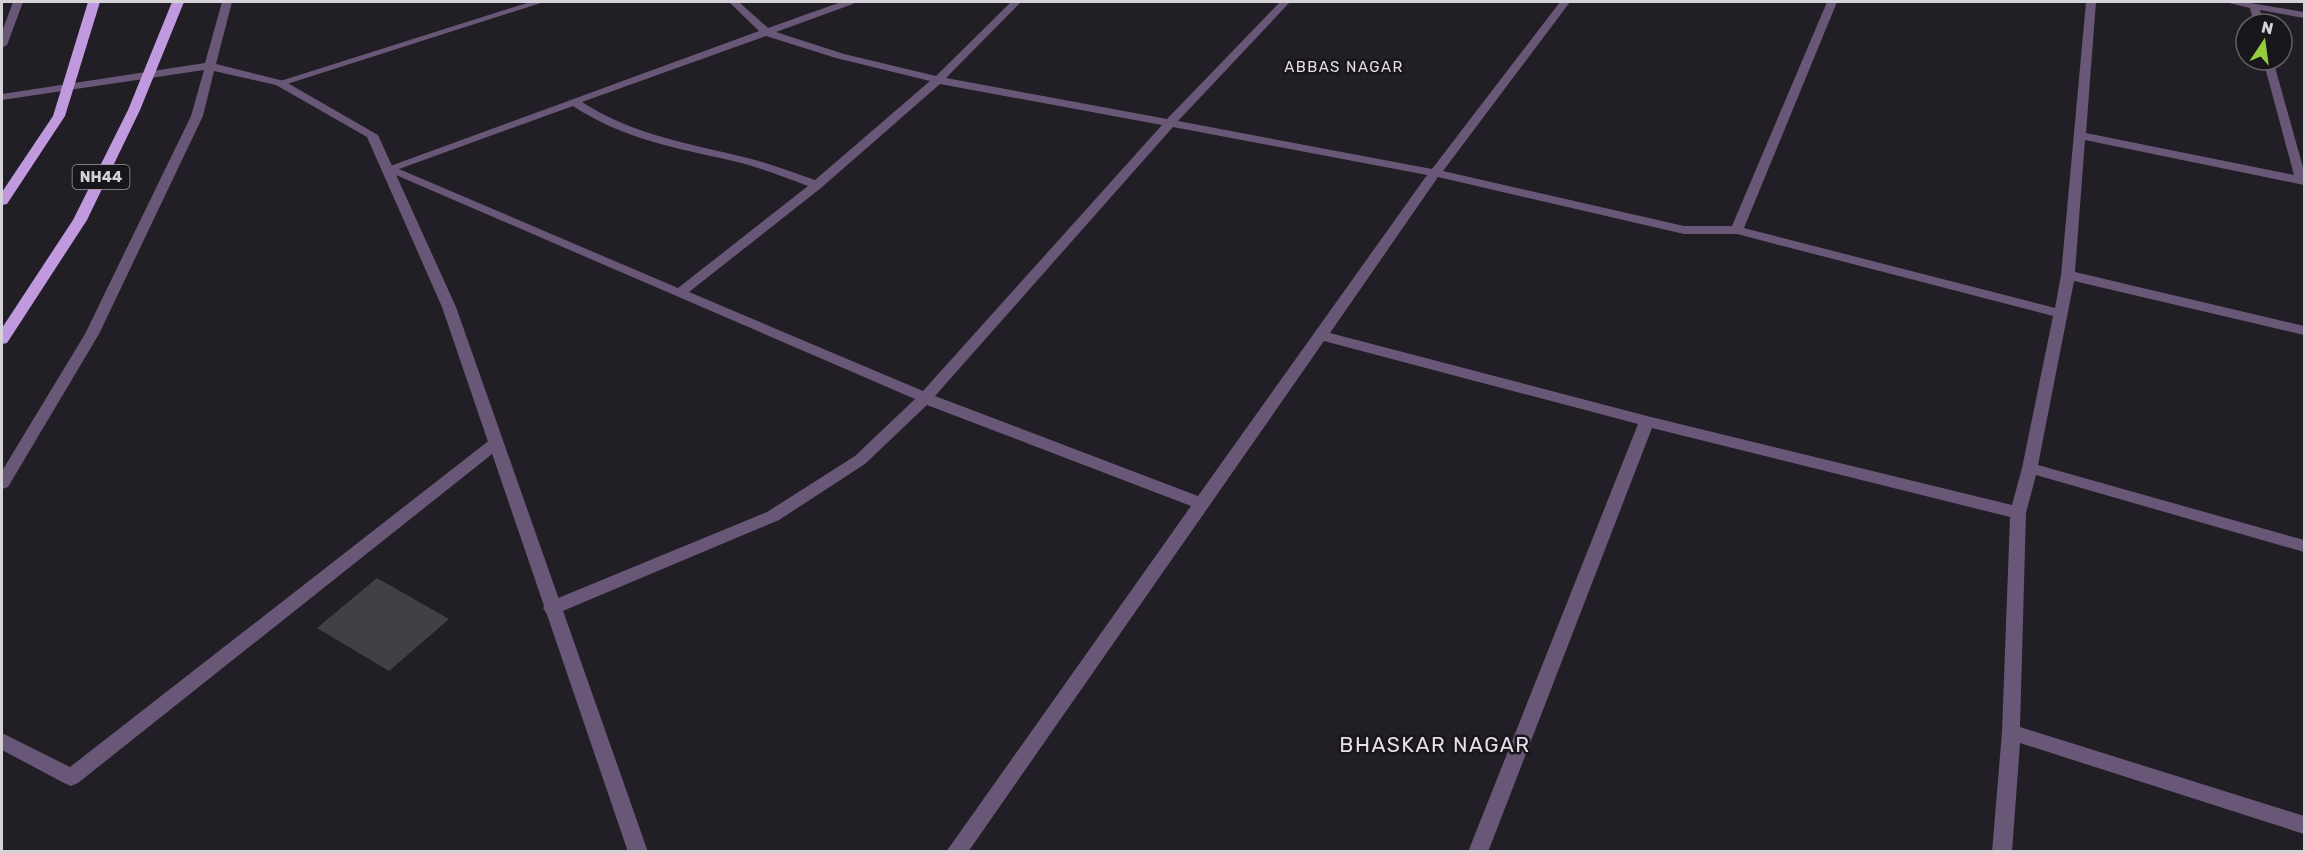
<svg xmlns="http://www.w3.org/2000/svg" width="2306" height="853" font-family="Rubik,sans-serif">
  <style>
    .building { fill: #433f46 }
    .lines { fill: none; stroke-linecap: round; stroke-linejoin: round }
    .minor { fill: #685776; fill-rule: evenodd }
    .tertiary { fill: #685776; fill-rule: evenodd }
    .trunk { fill: #c099de; fill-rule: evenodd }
    .labels { text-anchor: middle; stroke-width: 5; stroke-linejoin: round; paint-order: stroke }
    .far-neighbourhood-label { font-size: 15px; letter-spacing: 1.5px; fill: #e3dee7; stroke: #18151b }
    .shield { fill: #18151b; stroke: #9d9a9f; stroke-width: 1.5 }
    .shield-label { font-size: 15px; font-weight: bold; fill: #d6d3d8 }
    .near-neighbourhood-label { font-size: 21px; letter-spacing: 1.5px; fill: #e3dee7; stroke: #18151b }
  </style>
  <rect width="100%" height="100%" fill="#211e25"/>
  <!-- building -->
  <path class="building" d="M377,578L449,619L389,671L317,628Z"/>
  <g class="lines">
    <!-- minor -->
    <g class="minor">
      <path d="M530,2H544L284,85L280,86L274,83Z"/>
      <path d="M729,2H739L768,28L841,2H854L853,4L776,32L844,54L936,76L1011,2H1021L946,78L1167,119L1280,2H1290L1178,121L1432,169L1560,2H1570L1443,171L1684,226H1732L1827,2H1837L1744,228L2055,308L2061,275L2086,2H2096L2086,133L2294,175L2263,60H2273L2304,171V185L2085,140L2075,272L2304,326V335L2074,281L2038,465L2304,540V552L2036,475L2026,513L2020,727L2304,816V834L2020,743L2012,852H1992L2002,732L2010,517L1652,428L1488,852H1468L1638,424L1324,341L968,852H946L1191,506L927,405L865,464L779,520L558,613L552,615L546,613L543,608L546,603L767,512L855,456L915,399L382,169L759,31ZM766,36L836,58L930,81L815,180C789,171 763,161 735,155C681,142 630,133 582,102ZM940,84L1162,125L923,391L689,292L821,188ZM573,106C623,139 676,148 733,161C759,167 784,177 808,186L678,288L399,169ZM1173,127L1427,175L1198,496L935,396ZM1438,177L1684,234H1737L2053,316L2022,468L2012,505L1647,416L1330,333Z"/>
      <path d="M2225,2H2244L2304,12V18L2260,10L2264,24H2254L2250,8Z"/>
      <path d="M496,437L504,443L501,447L78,783L71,786L64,783L2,750V733L70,767L491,439Z"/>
    </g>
    <!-- tertiary -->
    <g class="tertiary">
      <path d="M13,2H23L7,45L2,48V32Z"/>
      <path d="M222,2H232L216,64L284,81L378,135L456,307L648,852H628L442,307L367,137L276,85L214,71L203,116L99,334L8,487L2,489V471L85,334L191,116L204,70L2,100V94L205,63Z"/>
    </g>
    <!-- trunk -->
    <g class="trunk">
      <path d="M88,2H100L65,116L7,204L2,205V192L53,116Z"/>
      <path d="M172,2H184L140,110L87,220L7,343L2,344V328L73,220L128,110Z"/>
    </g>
  </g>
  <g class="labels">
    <!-- far-neighbourhood labels -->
    <g class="far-neighbourhood-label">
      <text x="1344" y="72">ABBAS NAGAR</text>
    </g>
    <!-- shield labels -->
    <rect class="shield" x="72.5" y="165" width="57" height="24" rx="4.5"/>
    <g class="shield-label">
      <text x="101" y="182">NH44</text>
    </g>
    <!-- near-neighbourhood labels -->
    <g class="near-neighbourhood-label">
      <text x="1435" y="752">BHASKAR NAGAR</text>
    </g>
  </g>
  <!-- border -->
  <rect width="2306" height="853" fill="none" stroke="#d6d3d8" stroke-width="6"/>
  <!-- north arrow -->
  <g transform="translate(2264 42) rotate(13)"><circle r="28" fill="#18151b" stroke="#646167" stroke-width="1.5"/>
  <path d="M0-4.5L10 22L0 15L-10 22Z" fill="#93cc3d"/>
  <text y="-9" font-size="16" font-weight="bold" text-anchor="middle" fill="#d6d3d8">N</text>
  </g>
</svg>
